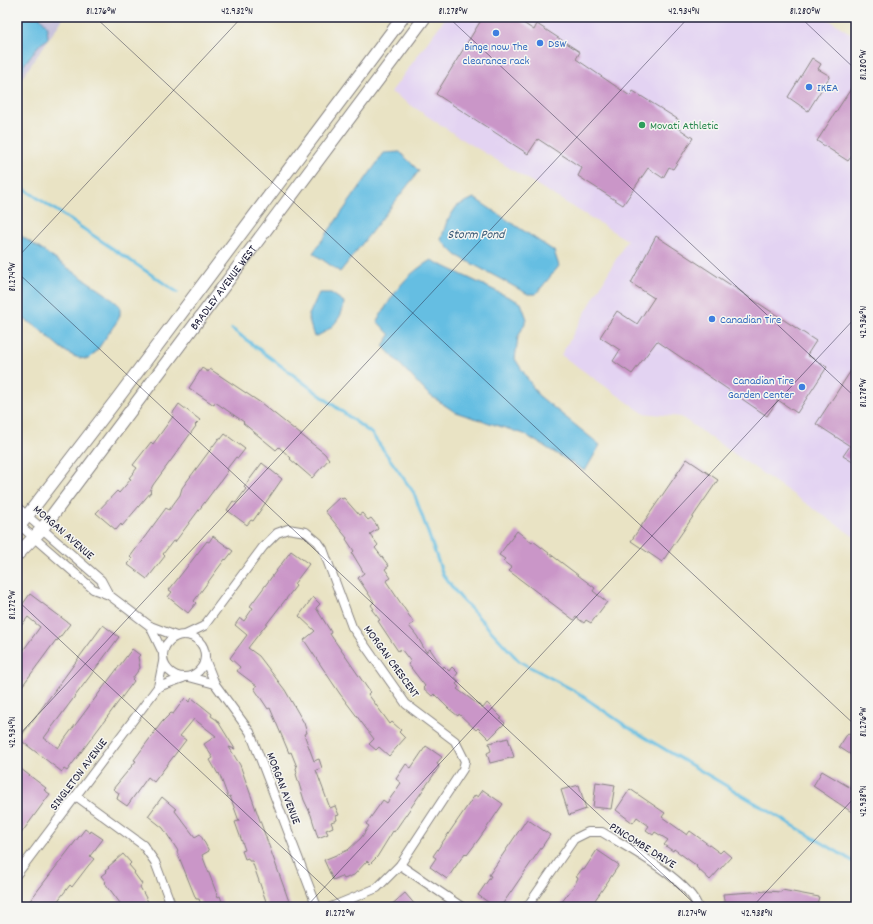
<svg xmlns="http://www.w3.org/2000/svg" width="873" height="924" font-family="Dekko,sans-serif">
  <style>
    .built { fill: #e3d3f2 }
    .industrial { fill: #c6c0da }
    .water { fill: #65bee2; stroke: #44708e }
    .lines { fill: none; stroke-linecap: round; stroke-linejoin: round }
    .stream { stroke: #65bee2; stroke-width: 3 }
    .building { fill: #ca96c8 }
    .street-casing { stroke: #868280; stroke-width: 10 }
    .secondary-casing { stroke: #868280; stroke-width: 14 }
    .street { stroke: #fff; stroke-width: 8 }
    .secondary { stroke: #fff; stroke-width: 12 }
    .ticks { fill: none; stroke: #22223b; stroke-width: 1; stroke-opacity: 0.45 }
    .shop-dot { fill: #3f7fe0; stroke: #f6f6f2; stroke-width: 1.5 }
    .leisure-dot { fill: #2e9e5b; stroke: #f6f6f2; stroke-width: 1.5 }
    .labels { text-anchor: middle; stroke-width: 3; stroke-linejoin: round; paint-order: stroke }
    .shop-label { font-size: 12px; fill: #366cbe; stroke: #f6f6f2; text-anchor: start }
    .leisure-label { font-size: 12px; fill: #27864d; stroke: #f6f6f2; text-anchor: start }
    .street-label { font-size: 12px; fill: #22223b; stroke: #f6f6f2 }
    .water-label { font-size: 13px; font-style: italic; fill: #395975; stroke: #f6f6f2 }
    .neatline { fill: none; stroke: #22223b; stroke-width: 1.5 }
    .ticks-label { font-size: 10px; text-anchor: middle; fill: #22223b }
  </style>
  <rect width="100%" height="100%" fill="#f6f6f2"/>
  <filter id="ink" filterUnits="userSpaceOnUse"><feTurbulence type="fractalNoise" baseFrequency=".025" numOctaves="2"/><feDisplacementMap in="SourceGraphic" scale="8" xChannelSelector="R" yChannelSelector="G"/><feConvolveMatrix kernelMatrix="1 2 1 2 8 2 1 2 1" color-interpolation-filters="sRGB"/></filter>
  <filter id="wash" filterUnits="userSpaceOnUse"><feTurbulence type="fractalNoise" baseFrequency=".012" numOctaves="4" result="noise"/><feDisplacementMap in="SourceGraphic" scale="16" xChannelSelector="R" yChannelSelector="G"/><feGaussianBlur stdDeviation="0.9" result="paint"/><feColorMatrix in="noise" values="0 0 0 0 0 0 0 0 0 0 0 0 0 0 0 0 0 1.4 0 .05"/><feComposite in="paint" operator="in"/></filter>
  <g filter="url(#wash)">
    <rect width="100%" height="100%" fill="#e9e3c4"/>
    <!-- built -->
    <path class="built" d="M446,17H825L856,37V538L681,417L643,413L561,355L627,240L462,139L391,92Z"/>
    <!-- industrial -->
    <path class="industrial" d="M17,17H64L17,85Z"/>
    <!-- water -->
    <g class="water">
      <path d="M17,17H40L47,26L48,39L39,45L23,66L17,61Z"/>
      <path d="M400,152L419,171L340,272L313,253L384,153Z"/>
      <path d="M474,198L554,251L559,266L536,294H528L456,255L441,240L447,221L457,206Z"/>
      <path d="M17,233L106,294L120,306V315L118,320L95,353L89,359C60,360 44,323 17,317Z"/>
      <path d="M431,260L521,303L527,319L518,337L515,359L538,395L600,445L585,471L524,434L455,412L428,394L383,346L390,335L377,321C394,294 402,277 431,260Z"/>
      <path d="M319,293H331L344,302C343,319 329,332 314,337L308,317Z"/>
    </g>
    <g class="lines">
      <!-- stream -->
      <g class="stream">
        <path d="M17,77L23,66"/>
        <path d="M17,184L177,292"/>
        <path d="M232,329L372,434L414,493L443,575L459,596L519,661L575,691L629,728L856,863"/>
      </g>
    </g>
    <g id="blocks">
      <!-- building -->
      <g class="building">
        <path d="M483,17H514L534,30L537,24L580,52L576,59L630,96L633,91L679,120L674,125L693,138L673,169L669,167L663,178L648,168L623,205L578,176L582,168L538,139L528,154L436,94Z"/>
        <path d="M812,58L821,64L818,69L830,76L808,111L788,97Z"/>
        <path d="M856,81V150L848,161L817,141Z"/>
        <path d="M656,236L816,341L807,355L827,367L797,413L778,400L767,416L657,341L632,374L613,361L620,350L600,337L617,311L637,324L654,298L631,283Z"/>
        <path d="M856,363V464L843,456L850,446L816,424Z"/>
        <path d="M202,368L208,372L210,369L261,403L324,453L329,459L312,478L290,459L291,458L279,447L276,450L243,423L244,422L215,402L214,405L189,388Z"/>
        <path d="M179,404L200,420L195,425L196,426L153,485L150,491L151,492L122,526L121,524L116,530L96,513L117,491L119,493L131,479L129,478L137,468L133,465L151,442L153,444L174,415L172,414Z"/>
        <path d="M225,434L245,449L238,458L236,457L226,470L228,471L175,542L173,541L163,554L165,556L147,579L127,564L132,559L130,557L166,508L169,510L180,495L182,488L219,438L221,439Z"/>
        <path d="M687,459L718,480L662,562L631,541Z"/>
        <path d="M262,463L282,479L253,521L251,520L247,525L227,510L233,501L236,503L246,489L244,487Z"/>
        <path d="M340,497L342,499L344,498L359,515L362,513L368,520L371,518L376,524L378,529L370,534L378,545L375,548L389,566L385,569L391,578L386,581L414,623L409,626L417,636L426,652L430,649L443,668L444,666L449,671L452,667L458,673L455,677L459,681L456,684L459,687L457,689L483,708L487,703L502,718L500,719L505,723L489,739L478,728L476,730L459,714L458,716L449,709L434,694L432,696L423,688L425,686L408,664L411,662L401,649L398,651L378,621L380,620L372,610L374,609L371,605L374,602L358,578L364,573L352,553L354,551L346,539L347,538L325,511Z"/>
        <path d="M517,531L532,543L533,541L595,588L593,591L607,602L591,623L586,620L584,623L576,617L574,620L509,571L512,568L503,561L505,559L499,555Z"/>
        <path d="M213,536L233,551L226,560L225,559L194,601L196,603L188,613L168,597L172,592L169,590L207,541L209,542Z"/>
        <path d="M291,551L309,564L294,584L296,586L248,648L259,656L285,690L304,723L307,733L304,734L314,761L319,759L322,768L316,770L330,808L335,806L339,815L336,816L337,820L331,822L333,827L326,830L328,834L318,838L311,815L304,800L296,774L297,773L296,768L297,767L291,752L289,753L270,708L268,709L254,688L257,686L237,671L240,667L230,658L247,635L235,625L240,618L244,621L253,608L250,606Z"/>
        <path d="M30,594L70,624L57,641L56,640L17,693V659L40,627L28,617L17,631V612Z"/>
        <path d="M313,597L320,604L316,608L331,632L330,634L370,692L368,694L390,724L392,722L401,730L399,732L405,738L389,756L379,747L376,750L369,744L374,739L340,694L304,640L315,631L299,616Z"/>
        <path d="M103,625L119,637L44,738L58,748L132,649L140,655L138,657L140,668L132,679L134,681L67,771L64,769L62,772L19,739Z"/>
        <path d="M185,698L189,702L192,698L212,714L211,716L217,720L235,749L229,747L240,765L291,907H268L252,861H249L248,858L245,859L242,851L245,850L235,822L239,821L230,796L228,797L219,773L218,774L210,760L213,758L204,744L216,736L194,719L180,736L186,740L154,782L148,777L127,806L117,799L119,793L113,789L136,761L134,760L162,722L171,713L173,714Z"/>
        <path d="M848,733L856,738V758L839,747Z"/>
        <path d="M508,738L514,757L490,763L487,753L491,751L489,743Z"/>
        <path d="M426,746L442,757L437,763L439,767L394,832L393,831L377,857L370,864L367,861L354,875L344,879L342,876L333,880L324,860L348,850L361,838L369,826L366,824L383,800L387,803L401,783L396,779L406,764L411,768Z"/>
        <path d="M17,766L46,788L44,790L50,794L17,839Z"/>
        <path d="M822,771L856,791V815L813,786Z"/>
        <path d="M596,782L615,785L611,809L593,807Z"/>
        <path d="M579,785L586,809L569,815L561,790Z"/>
        <path d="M630,789L665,813L662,817L687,835L690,831L720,853L723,850L731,857L710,880L696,867L697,866L674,849L673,851L664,845L668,840L655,832L653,835L646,830L649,826L637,817L633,823L616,810Z"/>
        <path d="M483,790L503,804L479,839L467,855L465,853L447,879L430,867L436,858L433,856L475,795L478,797Z"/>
        <path d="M162,797L176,809L175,811L195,837L200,834L209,851L202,855L218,897L220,896L224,907H202L199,899H196L177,852L178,851L163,828L148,816Z"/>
        <path d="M527,819L550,835L504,902L499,907H495L478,895L491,876L489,875Z"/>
        <path d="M85,829L90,833L91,831L103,839L90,856L94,859L88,866L72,887L70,885L53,907H25Z"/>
        <path d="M597,850L619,865L602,890L590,907H558L574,886L578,878L576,877L582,869L584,870Z"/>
        <path d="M123,854L131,863L129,865L135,872L134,873L142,884L140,887L151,907H123L105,883L106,882L101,876L106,872L105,871L109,868L108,867Z"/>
        <path d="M782,890L819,897L816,907H725L723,894L767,891L781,892Z"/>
        <path d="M405,893L417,907H389Z"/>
      </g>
    </g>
  </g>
  <g filter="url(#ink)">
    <use href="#blocks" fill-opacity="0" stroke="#868280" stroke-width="1"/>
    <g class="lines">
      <!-- street casing -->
      <g class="street-casing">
        <g id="street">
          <path d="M17,507L101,580L109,595"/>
          <path d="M17,523L93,589L109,595L150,626L176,636"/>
          <path d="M150,626L163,653"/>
          <circle cx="184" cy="656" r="21"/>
          <path d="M185,635L204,626L263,547L277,533L288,529L306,532L318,542L323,549L352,627L406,704L455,741L465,761L463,769L400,865L377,888L331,907"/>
          <path d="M205,659L215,684L250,732L317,907"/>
          <path d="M189,677L215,684"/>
          <path d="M158,687L183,678"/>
          <path d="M76,796L143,845L155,862L172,907"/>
          <path d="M400,865L462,907"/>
          <path d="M17,874L158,687L163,662"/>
          <path d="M527,907L574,839L588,832H602C628,848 688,879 698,907"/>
        </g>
      </g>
      <!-- secondary casing -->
      <g class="secondary-casing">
        <g id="secondary">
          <path d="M17,529L117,399L403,17"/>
          <path id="s1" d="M17,555L42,529L72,489L425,17"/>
        </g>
      </g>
      <!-- street -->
      <use href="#street" class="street"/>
      <!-- secondary -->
      <use href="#secondary" class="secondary"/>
    </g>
  </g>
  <!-- ticks -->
  <path class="ticks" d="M95,17L856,726M448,17L856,398M800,17L856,70M17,258L242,17M17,272L698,907M17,600L346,907M17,737L689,17M306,907L856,317M752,907L856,796"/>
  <!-- markers -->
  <g class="shop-dot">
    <circle cx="496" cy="33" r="4"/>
    <circle cx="540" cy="43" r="4"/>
    <circle cx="809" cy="87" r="4"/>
    <circle cx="712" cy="319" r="4"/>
    <circle cx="802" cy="387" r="4"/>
  </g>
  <circle class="leisure-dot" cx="642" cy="125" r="4"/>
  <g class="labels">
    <!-- shop labels -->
    <g class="shop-label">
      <text x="548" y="47">DSW</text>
      <text x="496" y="50" text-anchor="middle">Binge now The<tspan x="496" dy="14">clearance rack</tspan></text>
      <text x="817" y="91">IKEA</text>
      <text x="720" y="323">Canadian Tire</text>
      <text x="794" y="384" text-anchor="end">Canadian Tire<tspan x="794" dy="14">Garden Center</tspan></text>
    </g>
    <!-- leisure labels -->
    <g class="leisure-label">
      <text x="650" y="129">Movati Athletic</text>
    </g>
    <!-- street labels -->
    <g class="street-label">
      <text dy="4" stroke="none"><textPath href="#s1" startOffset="338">BRADLEY AVENUE WEST</textPath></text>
      <text transform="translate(64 532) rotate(41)" y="4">MORGAN AVENUE</text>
      <text transform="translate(392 661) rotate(54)" y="4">MORGAN CRESCENT</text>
      <text transform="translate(78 774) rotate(-53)" y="4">SINGLETON AVENUE</text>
      <text transform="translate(284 788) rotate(69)" y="4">MORGAN AVENUE</text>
      <text transform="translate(643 845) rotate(32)" y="4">PINCOMBE DRIVE</text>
    </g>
    <!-- water labels -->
    <g class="water-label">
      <text x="476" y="238">Storm Pond</text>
    </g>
  </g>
  <!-- margin -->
  <rect width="873" height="924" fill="none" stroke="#f6f6f2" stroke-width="44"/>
  <rect x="22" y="22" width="829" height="880" class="neatline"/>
  <g class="ticks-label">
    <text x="101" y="14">81.276°W</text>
    <text x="237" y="14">42.932°N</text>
    <text x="453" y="14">81.278°W</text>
    <text x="684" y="14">42.934°N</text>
    <text x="805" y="14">81.280°W</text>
    <text transform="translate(862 65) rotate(-90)" y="4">81.280°W</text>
    <text transform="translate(11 277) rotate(-90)" y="4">81.274°W</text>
    <text transform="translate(862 322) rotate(-90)" y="4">42.936°N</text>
    <text transform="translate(862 393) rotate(-90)" y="4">81.278°W</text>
    <text transform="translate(11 605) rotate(-90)" y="4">81.272°W</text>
    <text transform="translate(862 722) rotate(-90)" y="4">81.276°W</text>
    <text transform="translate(11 732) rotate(-90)" y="4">42.934°N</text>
    <text transform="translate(862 801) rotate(-90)" y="4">42.938°N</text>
    <text x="340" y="916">81.272°W</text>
    <text x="692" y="916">81.274°W</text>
    <text x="757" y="916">42.938°N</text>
  </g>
</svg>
